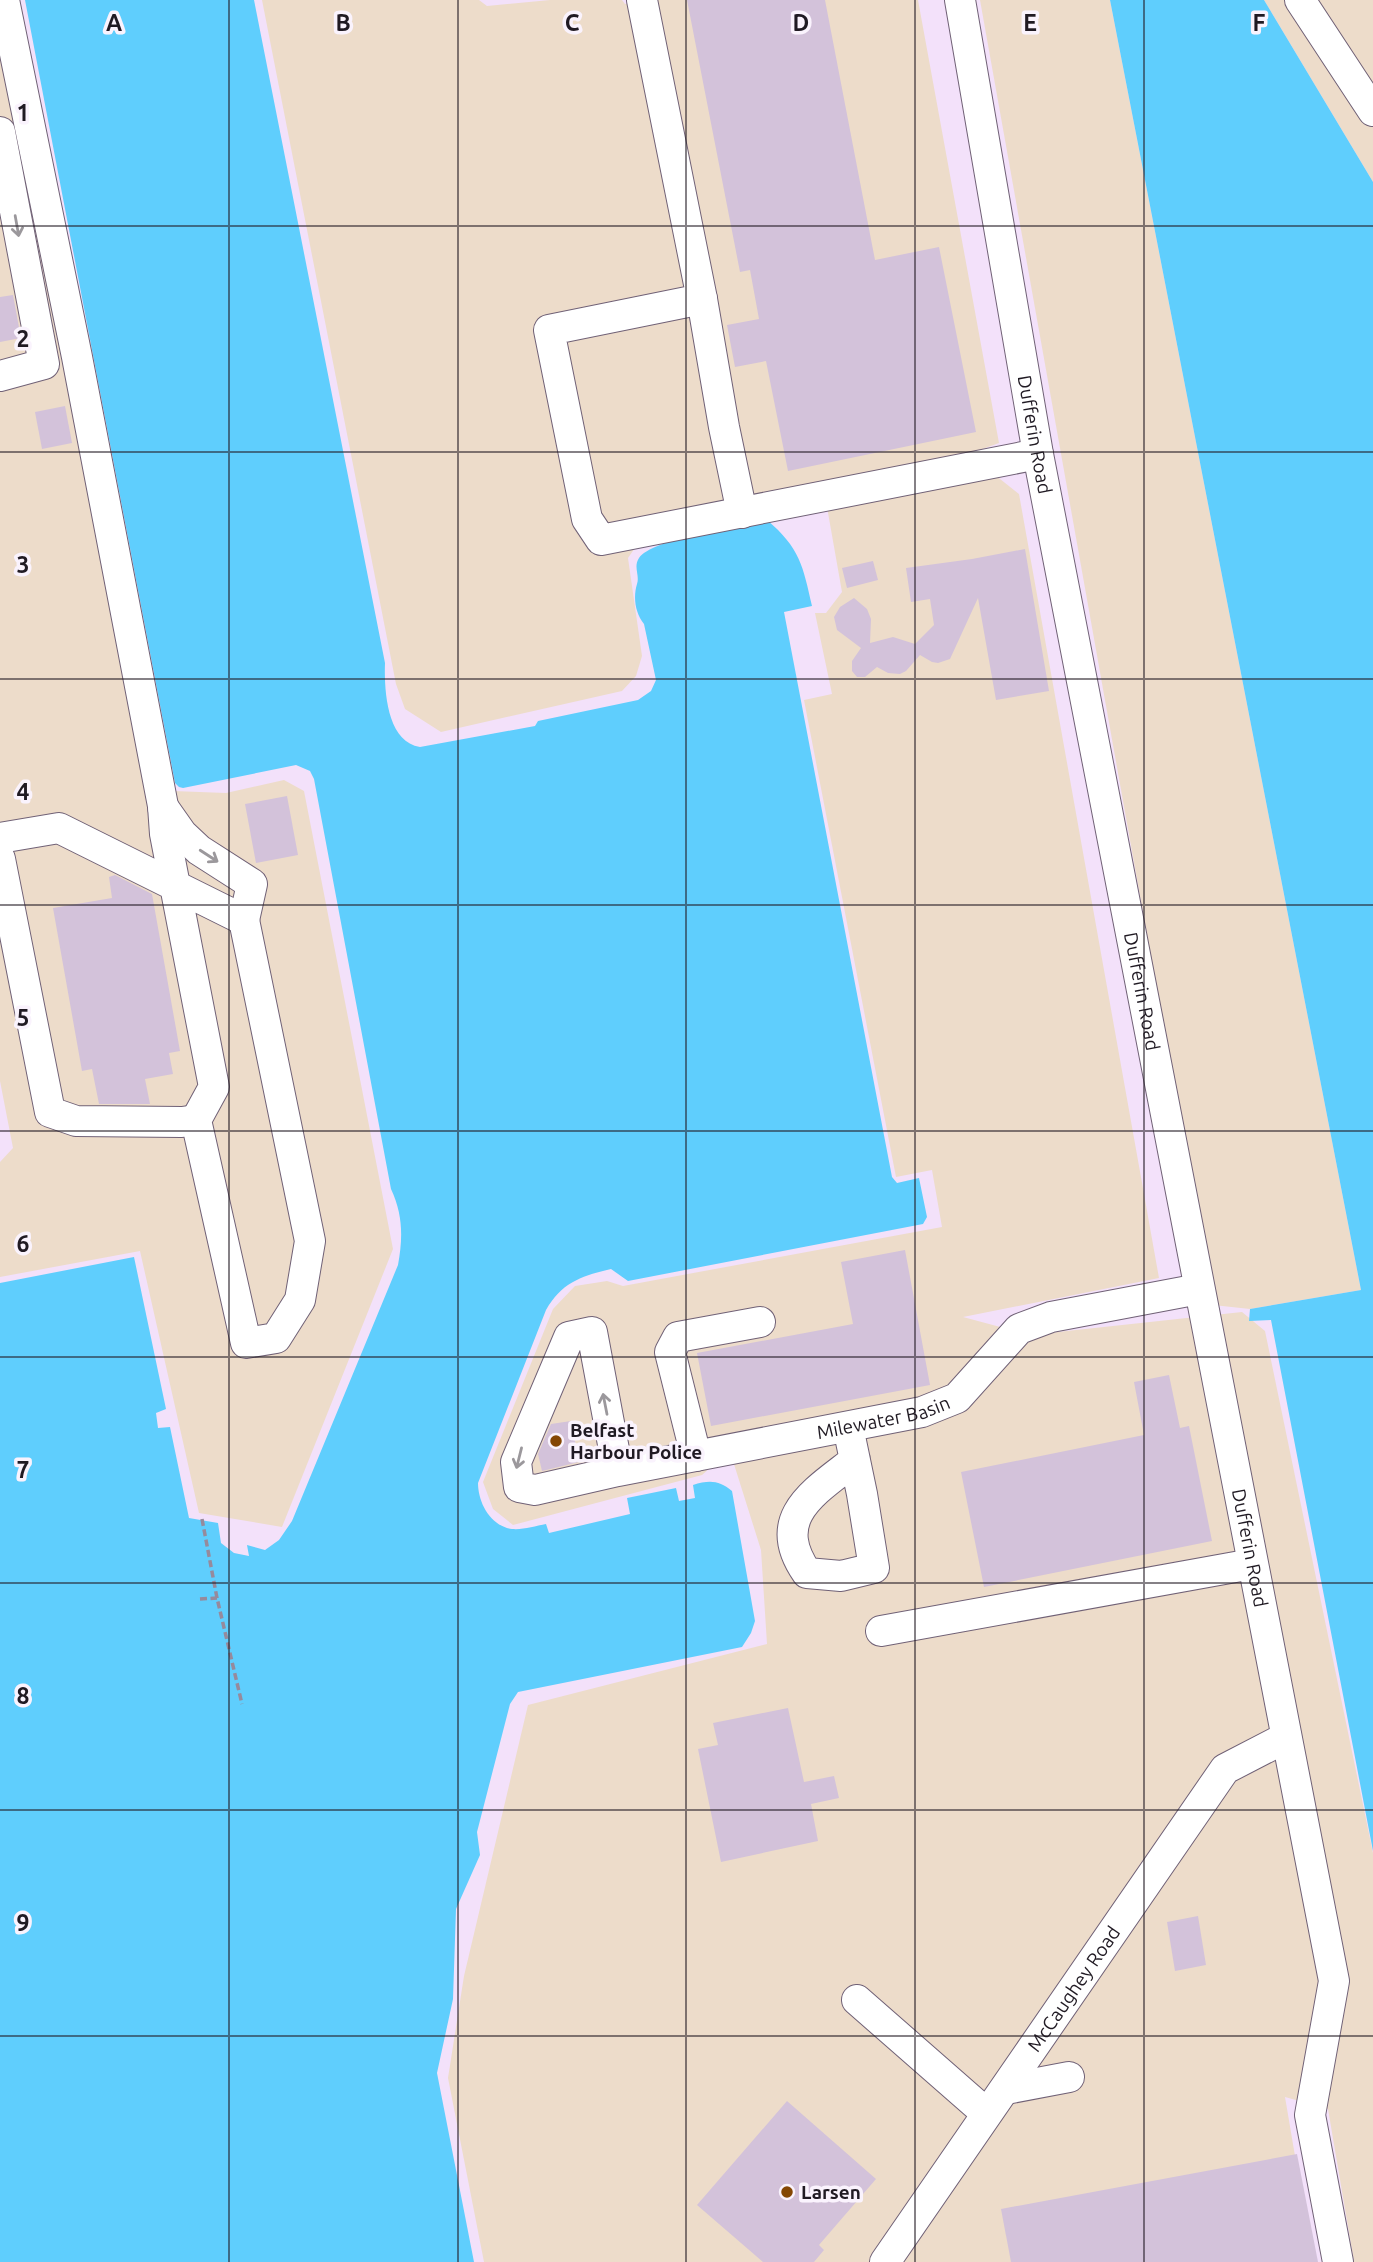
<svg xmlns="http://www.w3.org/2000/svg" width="1373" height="2262" font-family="Ubuntu,sans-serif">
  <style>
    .industrial { fill: #eddcca }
    .water { fill: #5fcefd }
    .building { fill: #d3c2da }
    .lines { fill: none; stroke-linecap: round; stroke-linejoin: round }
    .minor-casing { stroke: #706176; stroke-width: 32 }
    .path { stroke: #968a9c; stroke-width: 3.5; stroke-dasharray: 7 3.5; stroke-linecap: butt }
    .minor { stroke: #fff; stroke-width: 30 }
    .oneway { stroke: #9b989c }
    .grid { fill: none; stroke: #201a23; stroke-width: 2; stroke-opacity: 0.55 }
    .poi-dot { fill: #844704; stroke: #faf3fd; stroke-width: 2.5 }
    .labels { text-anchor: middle; stroke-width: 7; stroke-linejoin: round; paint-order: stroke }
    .street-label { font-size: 19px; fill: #201a23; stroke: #faf3fd }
    .poi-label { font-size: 19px; font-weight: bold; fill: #201a23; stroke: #faf3fd; text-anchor: start }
    .grid-label { font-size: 23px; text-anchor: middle; font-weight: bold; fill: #201a23; stroke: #faf3fd; stroke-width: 7; stroke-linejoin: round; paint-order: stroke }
  </style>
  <rect width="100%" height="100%" fill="#f3e1fa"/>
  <!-- industrial -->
  <g class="industrial">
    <path d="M0,0H20L173,791L226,793L284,780L304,791L393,1249L282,1527L199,1513L140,1251L0,1277V1162L13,1148L0,1081Z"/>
    <path d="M262,0H479L487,6L550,0H622L625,4L651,0H918L999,443L833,504L995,475L1019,494L1159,1278L963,1317L1030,1335L1242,1312L1265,1331L1373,1853V2262H1354L1328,2109L1285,2097L1313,2262H484L448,2078L464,1976L528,1705L767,1644L761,1550L733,1461L710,1468L702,1475L513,1525L493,1509L483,1482L553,1309L575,1286L607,1281L623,1286L942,1227L932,1170L896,1177L804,700L832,694L815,613H826L842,592L827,507L639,542L628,558L642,656L636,676L622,691L441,732L405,709L396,684Z"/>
    <path d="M980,0H1110L1361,1290L1250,1309L1213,1305Z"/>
    <path d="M1264,0H1373V182Z"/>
  </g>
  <!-- water -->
  <g class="water">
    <path d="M25,0H254L385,663C384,691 387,742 420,747L535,726L538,721L638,700L651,691L656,680L644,624C635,613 633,597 637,584C640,575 633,567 639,558C653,538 741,526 767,520C800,548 803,566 812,606L784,612L892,1177L897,1183L919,1178L927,1217L923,1224L628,1281L611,1269C582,1276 562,1282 546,1310L478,1483C478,1502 490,1526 512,1529C523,1530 535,1526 546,1524L549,1533L630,1514L627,1498L676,1488L679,1501L695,1498L693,1485C709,1480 719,1480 732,1491L755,1621L751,1633L742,1647L518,1692L510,1704L477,1832L480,1855L456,1909L453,1999L437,2073L474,2262H0V1283L134,1257L166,1409L156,1413L158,1428L170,1427L189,1518L218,1523L221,1543L234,1553L249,1556L247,1545L265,1550L279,1540L292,1521L398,1265C403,1237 403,1215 391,1189L314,779L310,771L296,765L183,788L179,787L175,783Z"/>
    <path d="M1110,0H1264L1373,182V1851L1271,1320L1249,1321L1250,1309L1361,1290Z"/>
  </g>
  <!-- building -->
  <g class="building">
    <path d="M687,0H825L875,260L939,247L976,432L788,471L766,361L735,367L727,325L759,319L750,270L740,272Z"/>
    <path d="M13,295L21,338L0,342V297Z"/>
    <path d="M65,406L72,443L42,449L35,412Z"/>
    <path d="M1025,549L1049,691L996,700L978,598L950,659L938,663L932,662L920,655L906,671L900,674L888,673L877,667L865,677H857L852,671V661L861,648L837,630L834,617L840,607L854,598L867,609L871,619L870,643L893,637L915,644L934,625L930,599L911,602L906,568L972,559Z"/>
    <path d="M873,561L878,580L847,588L842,568Z"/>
    <path d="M287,796L298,855L256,863L245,804Z"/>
    <path d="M115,875L152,894L180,1051L169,1053L173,1074L145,1079L150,1104H99L92,1069L82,1071L53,908L112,898L109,877Z"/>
    <path d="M905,1250L930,1385L711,1426L697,1353L853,1324L841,1262Z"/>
    <path d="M1169,1375L1180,1428L1189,1426L1212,1541L984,1587L961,1472L1144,1435L1134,1382Z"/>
    <path d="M571,1421L579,1462L542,1471L538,1454L551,1424Z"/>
    <path d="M788,1708L804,1782L834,1776L839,1798L811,1804L818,1841L721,1862L698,1749L718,1745L713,1723Z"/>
    <path d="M1198,1916L1206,1965L1175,1971L1167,1922Z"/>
    <path d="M787,2101L876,2179L819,2245L824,2250L814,2262H763L697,2205Z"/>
    <path d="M1297,2154L1318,2262H1011L1001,2209Z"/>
  </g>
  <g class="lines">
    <!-- minor casing -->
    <g class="minor-casing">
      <g id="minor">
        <path d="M642,0L702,299L549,330L587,519L601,540L1038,454"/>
        <path id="s1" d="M960,0L1038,454L1334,1981L1310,2115L1338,2262"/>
        <path d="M1300,0L1373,111"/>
        <path d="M0,132L44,364L0,376"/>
        <path d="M702,299L724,427L742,513"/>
        <path d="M163,807L182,834L199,850L252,884L244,920"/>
        <path d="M0,838L59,828L244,920L310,1241L300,1300L276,1338L246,1343L196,1120L214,1087L165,834L163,806L77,357L4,0"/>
        <path d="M0,859L50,1112L76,1121L182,1122L196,1120"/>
        <path d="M848,1427L862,1494L874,1568L841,1576L807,1573C768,1517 816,1491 855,1460"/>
        <path d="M696,1456L670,1352L678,1337L760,1322"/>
        <path id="s2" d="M618,1471L592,1332L569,1337L516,1462L519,1487L535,1490L618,1471L922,1412L957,1398L1019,1329L1051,1317L1199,1289"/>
        <path d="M881,1631L1252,1564"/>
        <path d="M857,2000L986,2113"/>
        <path d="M1006,2089L1069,2077"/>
        <path id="s3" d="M885,2262L1225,1769L1285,1738"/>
      </g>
    </g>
    <!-- path -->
    <g class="path">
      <path d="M202,1519L217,1598L242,1704"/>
      <path d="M200,1599L217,1598"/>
    </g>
    <!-- minor -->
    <use href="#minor" class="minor"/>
  </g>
  <!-- one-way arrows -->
  <defs><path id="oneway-shaft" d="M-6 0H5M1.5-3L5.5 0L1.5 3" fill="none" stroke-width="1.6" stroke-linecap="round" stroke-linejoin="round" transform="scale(1.75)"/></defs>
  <g class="oneway">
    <use href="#oneway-shaft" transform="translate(17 226) rotate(80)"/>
    <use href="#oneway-shaft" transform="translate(209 856) rotate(33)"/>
    <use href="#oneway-shaft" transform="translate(605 1404) rotate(-101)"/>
    <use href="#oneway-shaft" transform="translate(519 1458) rotate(104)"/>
  </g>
  <!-- grid -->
  <path class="grid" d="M229,0V2262M458,0V2262M686,0V2262M915,0V2262M1144,0V2262M0,226H1373M0,452H1373M0,679H1373M0,905H1373M0,1131H1373M0,1357H1373M0,1583H1373M0,1810H1373M0,2036H1373"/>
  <!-- markers -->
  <g class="poi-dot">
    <circle cx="556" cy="1441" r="7"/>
    <circle cx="787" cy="2192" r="7"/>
  </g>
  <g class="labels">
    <!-- street labels -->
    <g class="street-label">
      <text dy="7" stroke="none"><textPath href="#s1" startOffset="441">Dufferin Road</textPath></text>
      <text dy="7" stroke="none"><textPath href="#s1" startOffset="1008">Dufferin Road</textPath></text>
      <text dy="7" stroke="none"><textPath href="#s2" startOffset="698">Milewater Basin</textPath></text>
      <text dy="7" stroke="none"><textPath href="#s1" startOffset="1575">Dufferin Road</textPath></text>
      <text dy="7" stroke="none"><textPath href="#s3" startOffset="332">McCaughey Road</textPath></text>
    </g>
    <!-- poi labels -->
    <g class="poi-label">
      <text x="570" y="1437">Belfast<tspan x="570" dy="22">Harbour Police</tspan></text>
      <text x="801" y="2199">Larsen</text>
    </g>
  </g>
  <g class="grid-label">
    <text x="114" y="31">A</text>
    <text x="343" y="31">B</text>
    <text x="572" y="31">C</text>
    <text x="801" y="31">D</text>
    <text x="1030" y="31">E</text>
    <text x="1259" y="31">F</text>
    <text x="23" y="121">1</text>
    <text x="23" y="347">2</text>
    <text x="23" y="573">3</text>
    <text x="23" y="800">4</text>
    <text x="23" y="1026">5</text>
    <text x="23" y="1252">6</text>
    <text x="23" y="1478">7</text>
    <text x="23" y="1704">8</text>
    <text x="23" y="1931">9</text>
  </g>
</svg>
